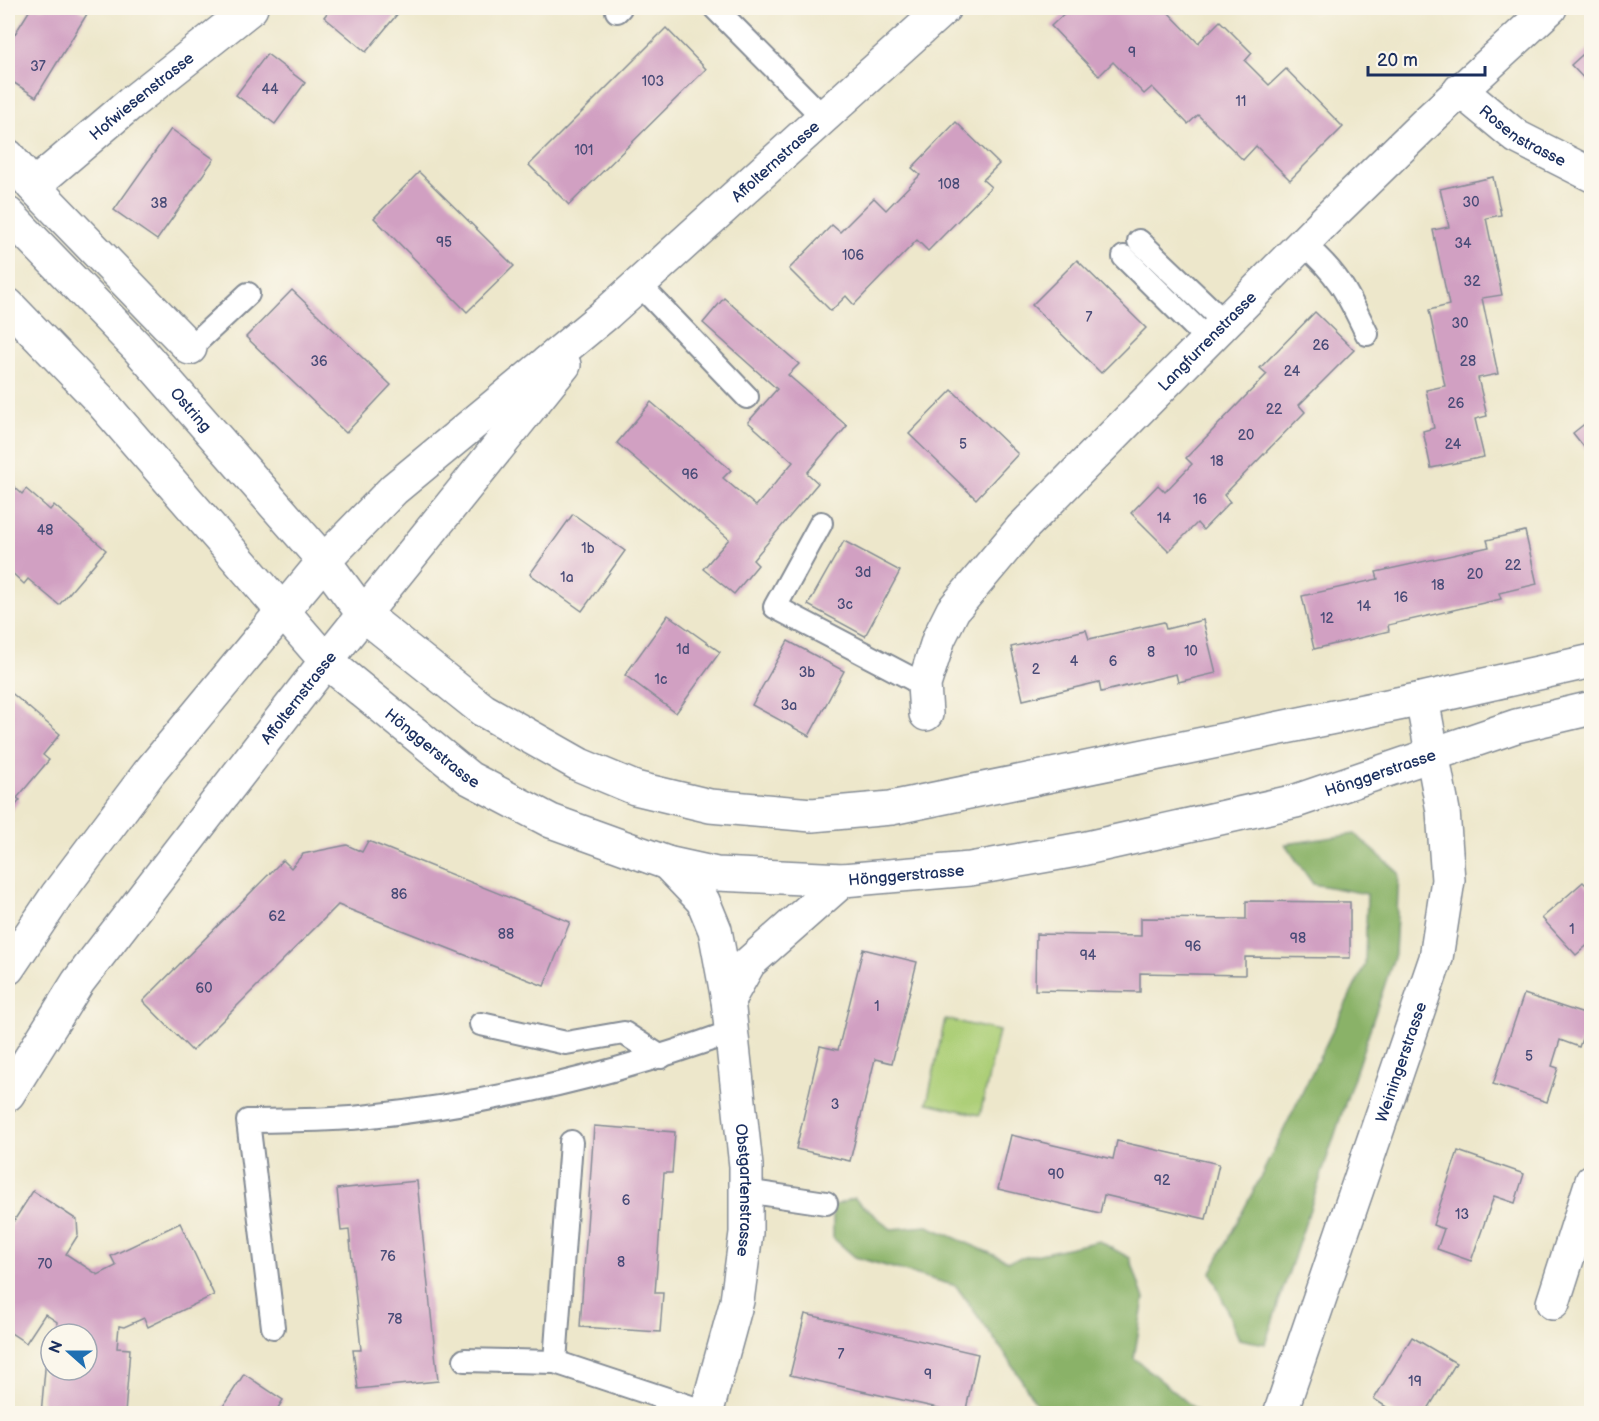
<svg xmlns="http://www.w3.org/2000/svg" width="1599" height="1421" font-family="'Balsamiq Sans',sans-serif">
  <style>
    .green { fill: #adcf78; stroke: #647f6b; stroke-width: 1.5 }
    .forest { fill: #8ab268; stroke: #527063; stroke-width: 1.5 }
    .building { fill: #d1a0c2 }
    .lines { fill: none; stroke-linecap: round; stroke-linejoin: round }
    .lane-casing { stroke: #848b94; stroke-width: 26 }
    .street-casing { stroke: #848b94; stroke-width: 36 }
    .secondary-casing { stroke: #848b94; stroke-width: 36 }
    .lane { stroke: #fff; stroke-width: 22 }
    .street { stroke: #fff; stroke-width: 33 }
    .secondary { stroke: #fff; stroke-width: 33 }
    .labels { text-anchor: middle; stroke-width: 6; stroke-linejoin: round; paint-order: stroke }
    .number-label { font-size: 14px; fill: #484b77 }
    .street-label { font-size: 16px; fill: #1b2f5e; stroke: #fbf7ec }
  </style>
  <rect width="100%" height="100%" fill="#fbf7ec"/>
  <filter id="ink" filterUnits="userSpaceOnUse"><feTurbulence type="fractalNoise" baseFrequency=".0167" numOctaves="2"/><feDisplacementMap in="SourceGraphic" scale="12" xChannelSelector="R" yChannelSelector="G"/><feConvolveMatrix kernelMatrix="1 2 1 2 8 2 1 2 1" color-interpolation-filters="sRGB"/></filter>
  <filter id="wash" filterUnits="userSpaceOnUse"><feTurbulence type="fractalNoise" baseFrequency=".008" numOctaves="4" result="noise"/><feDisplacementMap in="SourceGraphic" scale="24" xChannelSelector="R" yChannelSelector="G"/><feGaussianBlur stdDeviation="1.35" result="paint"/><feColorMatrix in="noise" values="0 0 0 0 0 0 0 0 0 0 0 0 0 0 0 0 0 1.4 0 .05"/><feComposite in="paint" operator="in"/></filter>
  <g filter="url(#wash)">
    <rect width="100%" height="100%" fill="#ede7cb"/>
    <!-- green -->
    <path class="green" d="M945,1019L999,1031L980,1115L927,1103Z"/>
    <!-- forest -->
    <g class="forest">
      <path d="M1355,834L1399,873L1395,954L1265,1344L1239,1339L1211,1272L1259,1180L1365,965L1367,894L1313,884L1285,844Z"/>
      <path d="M854,1198L891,1229L928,1226L1008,1261L1099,1241L1130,1258L1144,1299L1134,1358L1200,1413H1042L1008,1358L956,1286L855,1257L833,1238V1206Z"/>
    </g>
    <g id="blocks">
      <!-- building -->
      <g class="building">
        <path d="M31,8H76L87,14L36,97L8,79V45Z"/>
        <path d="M331,8H394L399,12L366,52L324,17Z"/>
        <path d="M1070,8H1164L1198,43L1220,21L1252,53L1245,61L1269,85L1286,69L1343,127L1290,180L1256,146L1243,160L1198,115L1188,124L1152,87L1144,94L1113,62L1099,76L1051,26Z"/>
        <path d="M666,28L706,69L569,205L529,165Z"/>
        <path d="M1592,46V87L1571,65Z"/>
        <path d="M267,54L305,83L275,124L236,95Z"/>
        <path d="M956,122L999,164L983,180L991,187L928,251L917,240L854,305L846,296L831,311L789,269L832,225L840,232L874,198L886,210L920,175L912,168Z"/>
        <path d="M171,129L214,159L157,240L114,210Z"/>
        <path d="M419,172L514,266L467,312L374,218Z"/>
        <path d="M1493,177L1501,215L1486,218L1502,295L1482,298L1498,374L1478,378L1487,416L1475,419L1484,457L1431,468L1423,431L1434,428L1426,390L1445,386L1429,310L1449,305L1433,230L1449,227L1440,189Z"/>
        <path d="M1077,260L1146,328L1101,373L1032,305Z"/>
        <path d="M292,290L391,385L346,433L246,337Z"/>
        <path d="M724,298L799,364L788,375L847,426L807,473L818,483L753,560L758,565L734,594L703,569L729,539L617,443L651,402L731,470L723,478L756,506L793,462L748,422L777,389L703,323Z"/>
        <path d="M1315,312L1354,350L1299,405L1305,412L1224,495L1230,502L1203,530L1197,523L1169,551L1131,513L1158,485L1165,492L1192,464L1186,458L1267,374L1260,368Z"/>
        <path d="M952,390L1018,454L976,499L909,434Z"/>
        <path d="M1592,418V457L1573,433Z"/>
        <path d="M8,481L22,494L26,489L50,510L54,505L106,550L59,605L28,579L24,584L8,569Z"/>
        <path d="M573,514L625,551L582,611L530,574Z"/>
        <path d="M1525,531L1537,584L1499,593L1501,599L1388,625L1389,631L1314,649L1302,596L1378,579L1376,572L1489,547L1487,540Z"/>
        <path d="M844,541L900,571L865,636L808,605Z"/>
        <path d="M668,615L720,652L676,713L625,675Z"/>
        <path d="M1203,620L1216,673L1178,682L1176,674L1101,692L1099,682L1023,700L1011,647L1086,630L1089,639L1164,622L1166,629Z"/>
        <path d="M788,641L844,671L809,736L752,705Z"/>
        <path d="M8,690L60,734L43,755L49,760L17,798L20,800L8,815Z"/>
        <path d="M368,841L570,922L544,986L338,905L192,1051L143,1001L283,860L291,868L303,854L347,845L362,852Z"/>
        <path d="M1583,882L1592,891V941L1576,955L1542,918Z"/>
        <path d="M1246,901L1350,902V958L1245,957V975L1140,973V992L1035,990L1036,934L1141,936V918L1246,919Z"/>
        <path d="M863,949L917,962L892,1063L875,1059L850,1161L796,1149L820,1046L838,1050Z"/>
        <path d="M1524,994L1590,1016L1579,1047L1560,1040L1552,1066L1558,1068L1547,1102L1493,1084Z"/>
        <path d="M594,1126L675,1132L672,1173H664L655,1293H663L660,1332L580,1327Z"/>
        <path d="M1011,1135L1113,1159L1117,1141L1219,1164L1206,1219L1104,1195L1100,1213L998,1189Z"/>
        <path d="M1458,1151L1524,1174L1515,1203L1494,1196L1471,1261L1437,1249L1444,1229L1433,1225Z"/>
        <path d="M417,1181L438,1381L358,1389L353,1350H361L349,1230L341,1231L337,1189Z"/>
        <path d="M33,1191L77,1220L78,1235L66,1254L98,1275L116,1266L111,1256L180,1223L214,1295L148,1327L144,1318L124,1327L119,1326L117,1348L130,1349L125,1414H41L47,1347H51V1370H87V1334H56L57,1322L45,1314L26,1343L8,1331V1230Z"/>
        <path d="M805,1314L978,1354L965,1414L790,1375Z"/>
        <path d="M1412,1337L1456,1363L1425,1414H1397L1374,1399Z"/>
        <path d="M244,1374L283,1400L276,1411L280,1414H218Z"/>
      </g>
    </g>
  </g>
  <g filter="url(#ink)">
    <use href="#blocks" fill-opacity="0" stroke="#848b94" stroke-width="1.5"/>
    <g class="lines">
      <!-- lane casing -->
      <g class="lane-casing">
        <g id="lane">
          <path d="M715,8L824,118"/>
          <path d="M617,11L620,8"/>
          <path d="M1139,241L1225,323"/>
          <path d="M1303,244C1338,273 1348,294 1367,334"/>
          <path d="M1124,257L1208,340"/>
          <path d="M639,284L747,397"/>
          <path d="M190,348L248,294"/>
          <path d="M821,523L775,607L924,685"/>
          <path d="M481,1024L566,1043L624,1033L661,1057"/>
          <path d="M746,1191L826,1203"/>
          <path d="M273,1327L248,1121C286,1120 324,1121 362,1117C489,1104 611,1076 731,1032"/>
          <path d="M465,1360L555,1362L706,1412"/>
          <path d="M555,1362L571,1142"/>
        </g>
      </g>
      <!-- street casing -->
      <g class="street-casing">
        <g id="street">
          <path id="s1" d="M1460,90L1517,137L1592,175"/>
          <path id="s2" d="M8,156L33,186L131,103L251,8"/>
          <path d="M33,186L190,348"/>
          <path id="s3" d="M926,714L924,685L939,638L953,610L1021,529L1324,222L1432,117L1550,8"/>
          <path id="s4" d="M667,863L703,901L715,930L728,1000L746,1166V1233L737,1301L706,1414"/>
          <path d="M728,1000L749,963L843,880"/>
          <path d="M1553,1303L1592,1181"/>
        </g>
      </g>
      <!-- secondary casing -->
      <g class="secondary-casing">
        <g id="secondary">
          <path id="s5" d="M8,214L136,346L324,561L364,615L483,710L580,765L635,788L710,806L812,815L891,808L1422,699L1592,661"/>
          <path id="s6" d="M8,305L99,399L326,661L469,778L551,821L667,863L717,874L843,880L970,869L1082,849L1296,801L1516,726L1592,708"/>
          <path id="s7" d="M8,968L57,895L148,774L324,561L394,489L607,313L944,8"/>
          <path id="s8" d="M8,1094L78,982L326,661L564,365"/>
          <path id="s9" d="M1280,1414L1436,958L1448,880L1443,811L1422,699"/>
        </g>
      </g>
      <!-- lane -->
      <use href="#lane" class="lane"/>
      <!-- street -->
      <use href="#street" class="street"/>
      <!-- secondary -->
      <use href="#secondary" class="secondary"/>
    </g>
  </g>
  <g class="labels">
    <!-- number labels -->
    <g class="number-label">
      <text x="1132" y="57">9</text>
      <text x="38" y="71">37</text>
      <text x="653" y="86">103</text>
      <text x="270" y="94">44</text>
      <text x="1241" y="106">11</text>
      <text x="584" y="155">101</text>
      <text x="949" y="189">108</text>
      <text x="1471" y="207">30</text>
      <text x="159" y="208">38</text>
      <text x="444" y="247">95</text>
      <text x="1463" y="248">34</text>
      <text x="853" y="260">106</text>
      <text x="1472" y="286">32</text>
      <text x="1089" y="322">7</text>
      <text x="1460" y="328">30</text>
      <text x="1321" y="350">26</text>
      <text x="319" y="366">36</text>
      <text x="1468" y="366">28</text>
      <text x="1292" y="376">24</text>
      <text x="1456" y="408">26</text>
      <text x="1274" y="414">22</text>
      <text x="1246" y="440">20</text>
      <text x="963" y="449">5</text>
      <text x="1453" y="449">24</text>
      <text x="1217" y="466">18</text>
      <text x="690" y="479">96</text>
      <text x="1200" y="504">16</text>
      <text x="1164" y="523">14</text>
      <text x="45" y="535">48</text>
      <text x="588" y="553">1b</text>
      <text x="1513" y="570">22</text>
      <text x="863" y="577">3d</text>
      <text x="1475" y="579">20</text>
      <text x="567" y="582">1a</text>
      <text x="1438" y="590">18</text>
      <text x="1401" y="602">16</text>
      <text x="845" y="609">3c</text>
      <text x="1364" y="611">14</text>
      <text x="1327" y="623">12</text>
      <text x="683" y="654">1d</text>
      <text x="1191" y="656">10</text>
      <text x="1151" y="657">8</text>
      <text x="1074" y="666">4</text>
      <text x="1113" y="666">6</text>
      <text x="1036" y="674">2</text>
      <text x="807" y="677">3b</text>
      <text x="661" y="684">1c</text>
      <text x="789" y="710">3a</text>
      <text x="399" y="899">86</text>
      <text x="277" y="921">62</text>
      <text x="1572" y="934">1</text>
      <text x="506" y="939">88</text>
      <text x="1298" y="943">98</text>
      <text x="1193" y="951">96</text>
      <text x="1088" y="960">94</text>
      <text x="204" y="993">60</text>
      <text x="877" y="1011">1</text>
      <text x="1529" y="1061">5</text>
      <text x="835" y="1109">3</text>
      <text x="1056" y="1179">90</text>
      <text x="1162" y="1185">92</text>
      <text x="626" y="1205">6</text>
      <text x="1462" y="1219">13</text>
      <text x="388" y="1261">76</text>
      <text x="621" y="1267">8</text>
      <text x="45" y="1269">70</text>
      <text x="395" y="1324">78</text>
      <text x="841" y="1359">7</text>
      <text x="928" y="1379">9</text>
      <text x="1415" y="1386">19</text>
    </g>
    <!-- street labels -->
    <g class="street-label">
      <text dy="6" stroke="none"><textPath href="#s2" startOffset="180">Hofwiesenstrasse</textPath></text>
      <text dy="6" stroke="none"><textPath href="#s1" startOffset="78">Rosenstrasse</textPath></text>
      <text dy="6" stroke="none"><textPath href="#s7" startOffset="1119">Affolternstrasse</textPath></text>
      <text dy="6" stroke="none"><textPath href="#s3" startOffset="480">Langfurrenstrasse</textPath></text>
      <text dy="6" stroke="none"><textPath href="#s5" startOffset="268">Ostring</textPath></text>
      <text dy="6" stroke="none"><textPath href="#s8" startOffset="492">Affolternstrasse</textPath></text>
      <text dy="6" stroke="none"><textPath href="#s6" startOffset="615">Hönggerstrasse</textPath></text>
      <text dy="6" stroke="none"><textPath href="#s6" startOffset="1605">Hönggerstrasse</textPath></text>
      <text dy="6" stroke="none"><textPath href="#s6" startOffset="1119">Hönggerstrasse</textPath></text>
      <text dy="6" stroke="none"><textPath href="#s9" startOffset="372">Weiningerstrasse</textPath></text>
      <text dy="6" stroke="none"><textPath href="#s4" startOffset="346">Obstgartenstrasse</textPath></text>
    </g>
  </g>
  <!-- margin -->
  <rect width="1599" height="1421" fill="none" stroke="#fbf7ec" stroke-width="30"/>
  <!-- north arrow -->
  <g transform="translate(69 1352) rotate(291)"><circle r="28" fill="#fbf7ec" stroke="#a1a7b3" stroke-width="1.5"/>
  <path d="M0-4.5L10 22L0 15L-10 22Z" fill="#1f6fb2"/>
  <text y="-9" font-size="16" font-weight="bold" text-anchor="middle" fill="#1b2f5e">N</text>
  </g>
  <!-- scale -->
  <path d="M1368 66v9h117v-9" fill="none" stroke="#1b2f5e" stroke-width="3"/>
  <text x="1377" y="66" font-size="18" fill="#1b2f5e" stroke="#fbf7ec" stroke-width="4.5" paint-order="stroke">20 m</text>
</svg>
